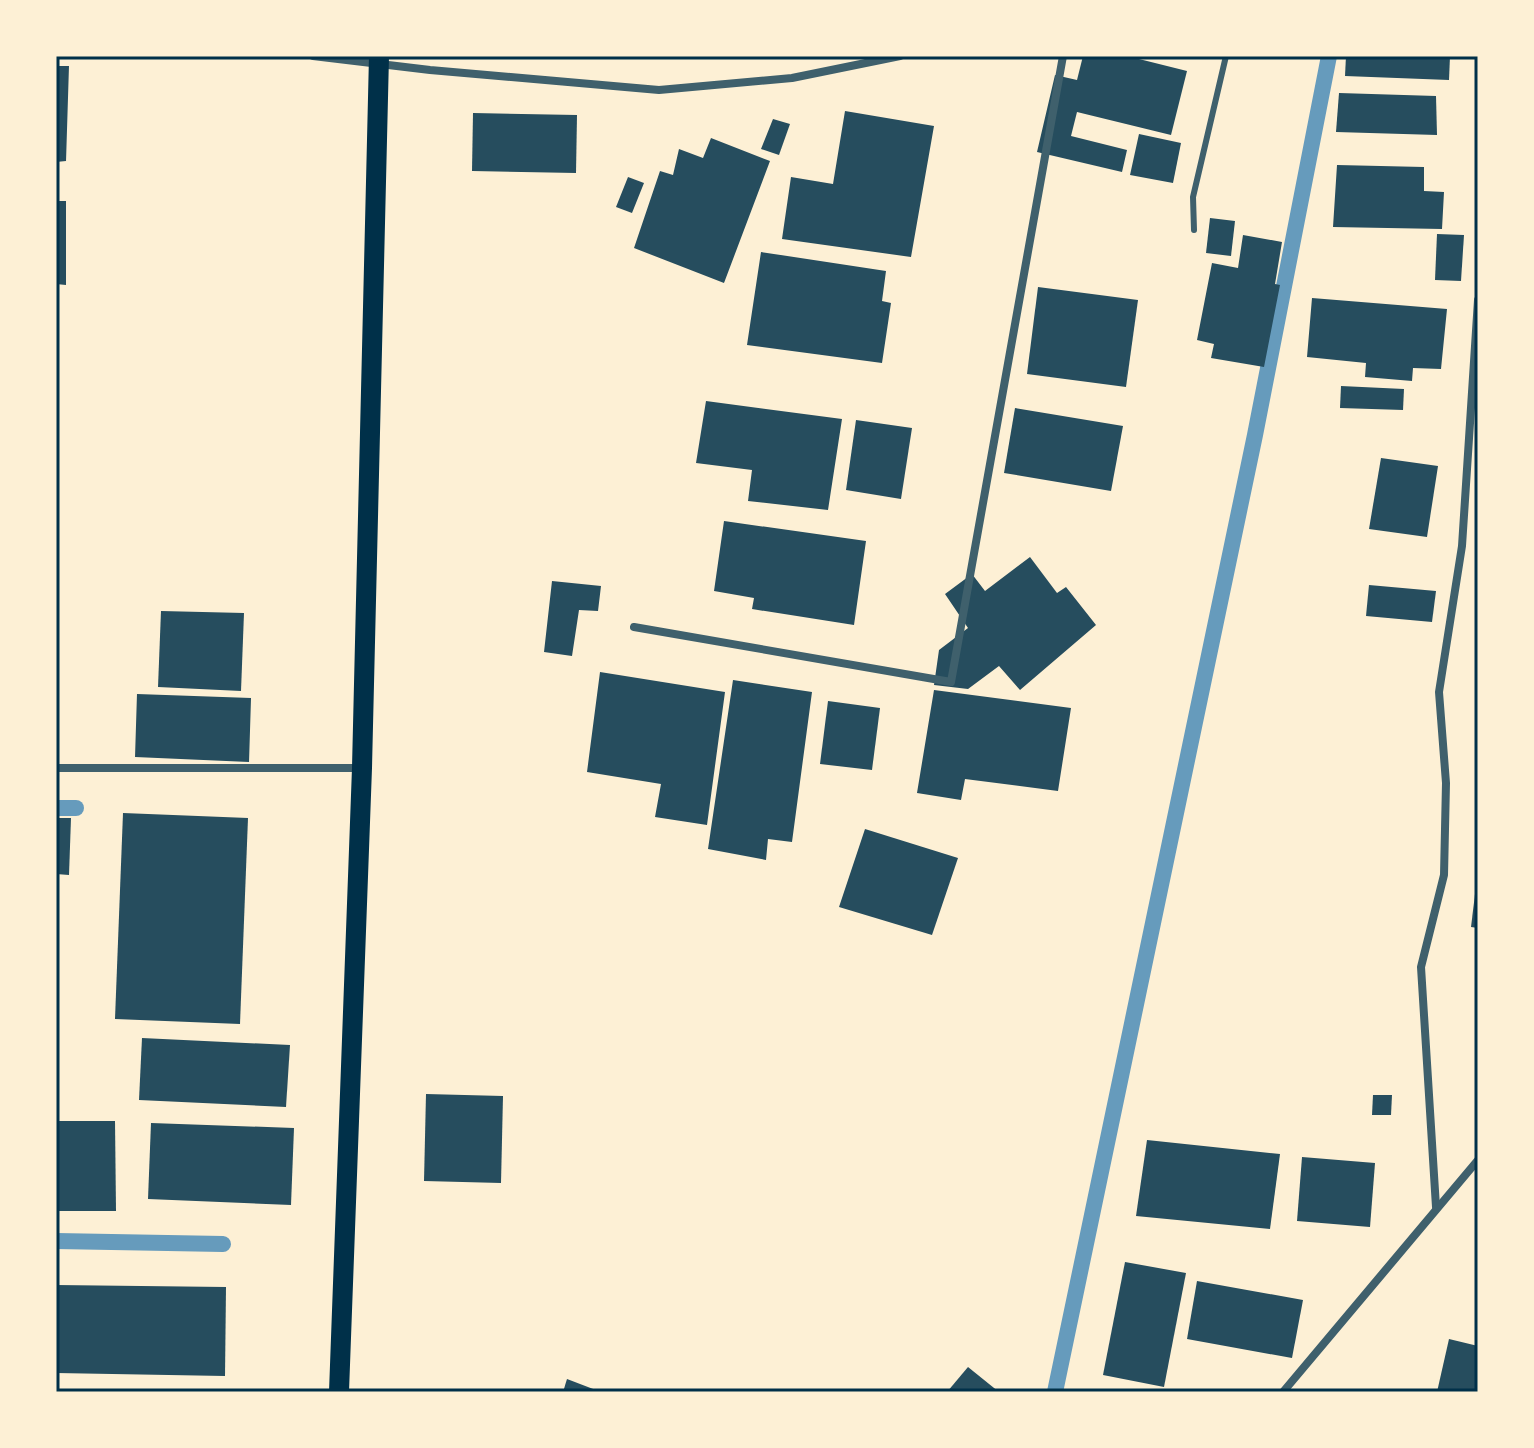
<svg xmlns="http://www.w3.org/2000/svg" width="1534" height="1448" font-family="Bitter,serif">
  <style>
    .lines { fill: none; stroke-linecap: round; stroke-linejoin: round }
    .stream { stroke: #669bbc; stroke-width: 16 }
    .building { fill: #264d5e }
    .service { stroke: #3f606c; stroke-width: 6 }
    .minor { stroke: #3f606c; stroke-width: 8 }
    .primary { stroke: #003049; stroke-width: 20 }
    .neatline { fill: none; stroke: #003049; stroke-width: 3 }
  </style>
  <rect width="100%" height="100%" fill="#fdf0d5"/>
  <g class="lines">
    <!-- stream -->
    <g class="stream">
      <path d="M56,808H76"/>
      <path d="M56,1241L223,1244"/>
      <path d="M1055,1392L1255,435L1329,56"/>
    </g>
  </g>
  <!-- building -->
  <g class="building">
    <path d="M1083,56H1127L1187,71L1171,135L1077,112L1071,136L1127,150L1122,172L1037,152L1055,75L1077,80Z"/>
    <path d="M1346,56H1450L1449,80L1345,76Z"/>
    <path d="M56,66H69L66,161L56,162Z"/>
    <path d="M1339,93L1436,96L1437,135L1336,132Z"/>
    <path d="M845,111L934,126L911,257L782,239L791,177L833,184Z"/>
    <path d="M473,113L577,115L576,173L472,171Z"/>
    <path d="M773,119L790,124L779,155L761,149Z"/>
    <path d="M1139,134L1181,143L1173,183L1130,175Z"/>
    <path d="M711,138L770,161L724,283L634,248L660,171L673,175L679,149L703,158Z"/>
    <path d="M1337,165L1424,167V191L1444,192L1442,229L1333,227Z"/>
    <path d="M628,177L644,183L632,213L616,207Z"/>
    <path d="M56,201H66V285L56,284Z"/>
    <path d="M1210,218L1235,221L1231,256L1206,253Z"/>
    <path d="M1437,234L1464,235L1461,281L1435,280Z"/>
    <path d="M1243,235L1282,242L1275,284L1280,285L1264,367L1211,358L1214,344L1197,340L1212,263L1238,268Z"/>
    <path d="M761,252L886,271L882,301L891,303L882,363L747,345Z"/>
    <path d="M1038,287L1138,300L1126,387L1027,374Z"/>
    <path d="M1312,298L1447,309L1441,369L1413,368L1412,381L1365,377L1366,363L1307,357Z"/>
    <path d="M1341,386L1404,389L1403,410L1340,408Z"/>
    <path d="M706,401L842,419L828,510L748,501L752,470L696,463Z"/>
    <path d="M1015,408L1123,426L1111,491L1004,473Z"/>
    <path d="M856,420L912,428L901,499L846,490Z"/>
    <path d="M1381,458L1438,466L1427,537L1369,529Z"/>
    <path d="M724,521L866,541L854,625L752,609L754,598L714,591Z"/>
    <path d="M1030,557L1057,593L1066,587L1096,625L1020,690L999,666L968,689L934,685L939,650L968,628L945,594L972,574L985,591Z"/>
    <path d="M552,581L601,586L598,611L579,610L572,656L544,652Z"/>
    <path d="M1369,585L1436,591L1432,622L1366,616Z"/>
    <path d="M161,611L244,613L241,691L158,687Z"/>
    <path d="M600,672L725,692L707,825L655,817L661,784L587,772Z"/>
    <path d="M733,680L812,692L792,842L768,839L766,860L708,849Z"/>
    <path d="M934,690L1071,708L1058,791L965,779L961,800L917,793Z"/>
    <path d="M137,694L251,698L249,762L135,757Z"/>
    <path d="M828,701L880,708L872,770L820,764Z"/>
    <path d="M123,813L248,818L240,1024L115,1019Z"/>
    <path d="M56,818H71L69,875L56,874Z"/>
    <path d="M865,829L958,858L932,935L839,907Z"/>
    <path d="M1476,886L1478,887V928L1471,927Z"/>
    <path d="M142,1038L290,1045L286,1107L139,1100Z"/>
    <path d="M426,1094L503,1096L501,1183L424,1181Z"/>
    <path d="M1373,1095H1392L1391,1115H1372Z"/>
    <path d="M56,1121H115L116,1211H56Z"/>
    <path d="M151,1123L294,1128L291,1205L148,1199Z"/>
    <path d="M1147,1140L1280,1154L1270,1229L1136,1216Z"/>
    <path d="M1302,1157L1375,1163L1370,1227L1297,1221Z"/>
    <path d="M1125,1262L1186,1273L1164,1387L1103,1375Z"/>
    <path d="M1197,1281L1303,1300L1292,1358L1187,1339Z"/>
    <path d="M56,1285L226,1287L225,1376L56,1373Z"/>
    <path d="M1449,1339L1478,1346V1392H1437Z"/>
    <path d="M968,1367L999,1392H947Z"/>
    <path d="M567,1379L601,1392H563Z"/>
  </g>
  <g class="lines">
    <!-- service -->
    <path class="service" d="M1194,230L1193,197L1226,56"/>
    <!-- minor -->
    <g class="minor">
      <path d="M313,56L430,70L659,90L792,78L900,56"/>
      <path d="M634,627L951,682L1063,56"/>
      <path d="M56,768H361"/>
      <path d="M1436,1207L1421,967L1444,875L1446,783L1439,692L1462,546L1478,300"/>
      <path d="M1283,1392L1478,1160"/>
    </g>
    <!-- primary -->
    <path class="primary" d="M339,1392L362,768L379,56"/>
  </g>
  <!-- border -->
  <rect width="1534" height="1448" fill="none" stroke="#fdf0d5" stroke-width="116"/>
  <rect x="58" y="58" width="1418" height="1332" class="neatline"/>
</svg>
